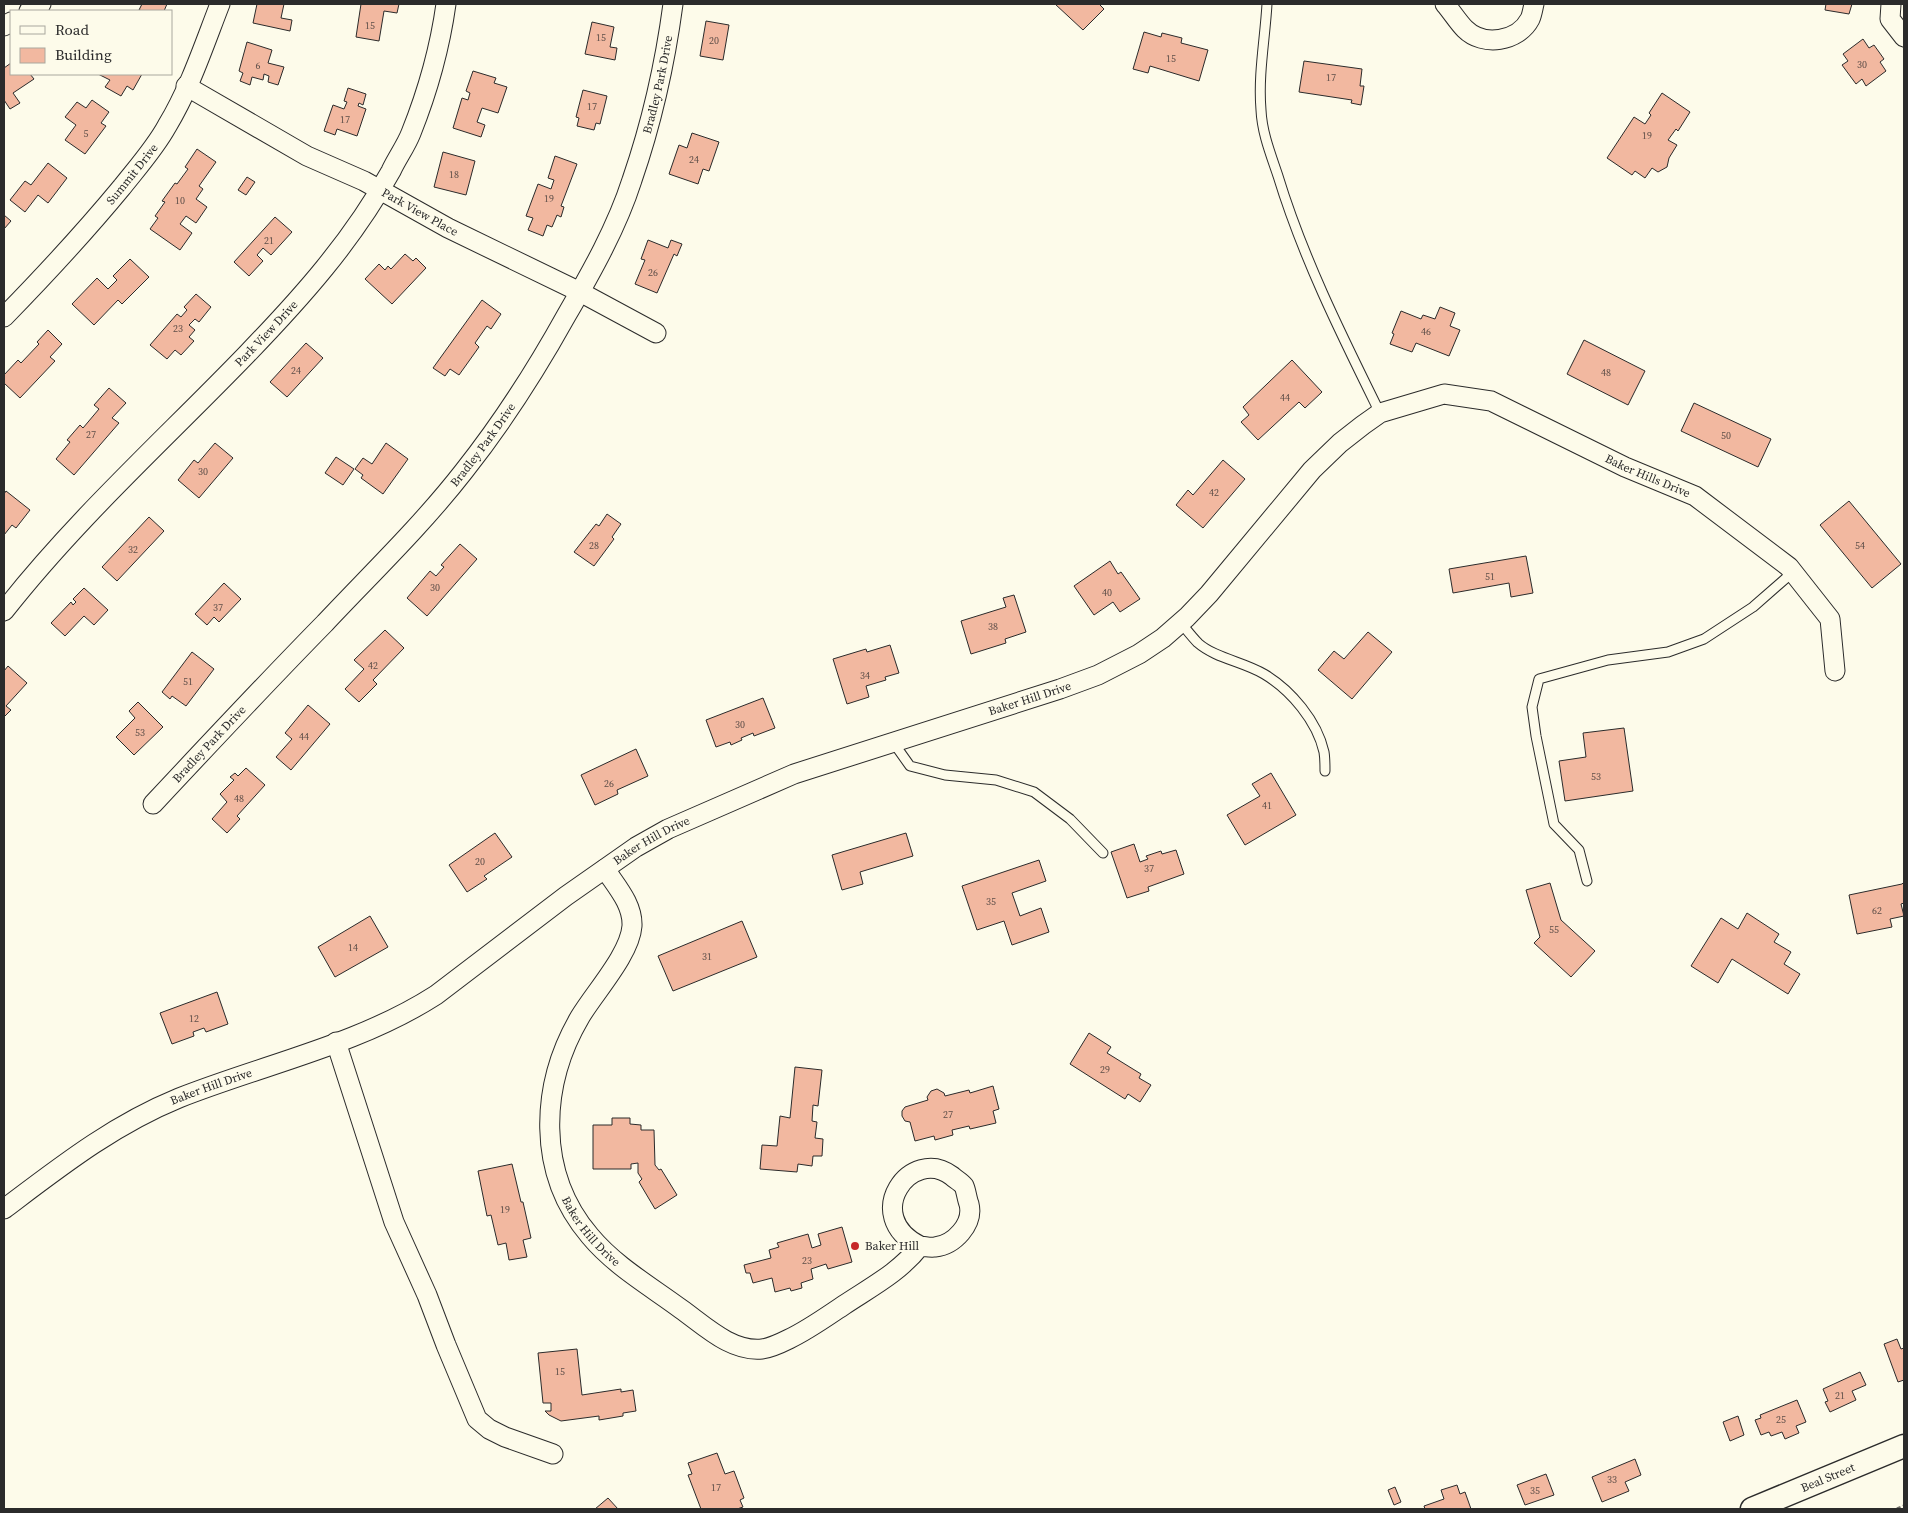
<svg xmlns="http://www.w3.org/2000/svg" width="1908" height="1513" font-family="'Source Serif 4',serif">
  <style>
    .building { fill: #f2b8a0; stroke: #2b2b2b }
    .lines { fill: none; stroke-linecap: round; stroke-linejoin: round }
    .service-casing { stroke: #2b2b2b; stroke-width: 11 }
    .minor-casing { stroke: #2b2b2b; stroke-width: 21 }
    .tertiary-casing { stroke: #2b2b2b; stroke-width: 25 }
    .path { stroke: #6a6964; stroke-width: 3; stroke-dasharray: 4 2.5; stroke-linecap: butt }
    .service { stroke: #fdfbea; stroke-width: 9 }
    .minor { stroke: #fdfbea; stroke-width: 19 }
    .tertiary { stroke: #fdfbea; stroke-width: 22 }
    .poi-dot { fill: #c62828; stroke: #fdfbea; stroke-width: 2 }
    .labels { text-anchor: middle; stroke-width: 4; stroke-linejoin: round; paint-order: stroke }
    .number-label { font-size: 10px; fill: #5d4e48 }
    .street-label { font-size: 12px; fill: #2b2b2b; stroke: #fdfbea }
    .poi-label { font-size: 12px; fill: #2b2b2b; stroke: #fdfbea; text-anchor: start }
  </style>
  <rect width="100%" height="100%" fill="#fdfbea"/>
  <!-- building -->
  <g class="building">
    <path d="M142,4H167L164,11H143L139,10Z"/>
    <path d="M257,4H284L281,18L292,20L290,31L253,23Z"/>
    <path d="M361,4H399L397,13L384,11L379,41L356,37Z"/>
    <path d="M1055,4H1099L1104,9L1083,30Z"/>
    <path d="M1826,4H1852L1849,14L1825,10Z"/>
    <path d="M706,21L729,25L723,60L700,56Z"/>
    <path d="M592,22L614,27L610,47L617,48L615,60L585,54Z"/>
    <path d="M1144,32L1161,37L1162,33L1182,38L1181,43L1208,50L1199,81L1150,66L1148,73L1133,69Z"/>
    <path d="M1863,39L1869,48L1874,45L1884,59L1880,62L1886,71L1866,86L1862,79L1856,84L1842,65L1848,61L1843,54Z"/>
    <path d="M247,42L272,50L268,63L284,67L278,85L268,82L269,76L264,74L263,80L252,77L250,85L240,81L243,73L239,71Z"/>
    <path d="M1304,61L1362,69L1360,86H1364L1361,105L1351,103L1352,100L1299,92Z"/>
    <path d="M11,63V74H30L34,79L13,93L20,103L10,109L4,100V68Z"/>
    <path d="M473,71L496,78L494,83L507,87L498,113L482,108L477,122L485,125L481,137L453,128L462,98L468,100L470,93L466,91Z"/>
    <path d="M98,74H142L133,90L127,86L121,96L105,87L110,80Z"/>
    <path d="M348,88L366,94L363,105L359,103L358,106L366,109L357,136L337,129L335,135L324,131L333,105L344,109L347,102L344,101Z"/>
    <path d="M583,90L607,96L600,124L596,123L594,130L577,126L579,118L576,117Z"/>
    <path d="M1662,93L1690,112L1678,131L1676,129L1668,140L1677,145L1669,158L1667,167L1658,172L1652,168L1645,178L1635,171L1632,175L1607,158L1634,117L1645,124L1651,115L1649,113Z"/>
    <path d="M92,100L109,112L101,123L106,126L85,154L65,140L76,125L65,117L77,102L86,108Z"/>
    <path d="M692,133L719,142L709,171L703,169L698,184L669,174L679,145L687,148Z"/>
    <path d="M197,149L216,162L199,186L203,189L196,199L207,207L196,223L186,216L180,224L192,233L180,250L150,229L158,218L155,216L165,202L162,201L175,183L177,184L188,169L185,167Z"/>
    <path d="M443,152L475,161L466,195L434,187Z"/>
    <path d="M555,156L577,164L561,206L564,207L561,217L557,215L552,227L547,225L543,236L528,230L533,218L526,216L538,184L551,189L554,180L548,178Z"/>
    <path d="M48,163L67,178L48,203L38,195L25,212L10,200L25,181L31,185Z"/>
    <path d="M247,177L255,182L246,195L238,190Z"/>
    <path d="M4,215L11,221L4,229Z"/>
    <path d="M275,217L292,232L271,255L263,248L257,255L263,261L249,276L234,262Z"/>
    <path d="M648,240L668,248L671,240L682,244L677,256L674,254L657,293L635,284L645,260L641,259Z"/>
    <path d="M405,254L413,261L416,258L426,268L392,304L365,279L379,264L385,270L388,266L391,269Z"/>
    <path d="M130,259L149,277L122,304L118,300L94,325L72,304L97,278L108,289L117,280L113,276Z"/>
    <path d="M196,294L211,307L199,322L195,319L189,325L195,330L189,337L194,341L181,355L175,350L167,359L150,345L177,314L181,317L187,310L184,307Z"/>
    <path d="M482,300L501,314L491,329L487,326L475,343L479,347L459,375L450,369L445,376L433,368Z"/>
    <path d="M1440,307L1455,313L1450,326L1460,330L1449,356L1416,343L1412,352L1390,344L1394,334L1392,333L1401,311L1421,319L1423,315L1435,319Z"/>
    <path d="M48,330L62,344L50,357L55,361L20,398L4,383V375L18,360L21,363L39,344L37,342Z"/>
    <path d="M1584,340L1645,371L1628,405L1567,374Z"/>
    <path d="M306,343L323,358L287,397L270,382Z"/>
    <path d="M1292,360L1322,392L1305,408L1299,402L1258,440L1241,422L1249,415L1243,407Z"/>
    <path d="M109,388L126,403L112,418L119,423L74,475L56,459L70,442L67,440L80,425L83,428L99,409L94,405Z"/>
    <path d="M1694,403L1771,439L1758,467L1681,431Z"/>
    <path d="M215,443L233,458L199,498L178,480L194,460L198,463Z"/>
    <path d="M386,443L408,459L383,494L361,478L363,475L355,469L363,458L372,464Z"/>
    <path d="M336,457L354,469L343,485L325,473Z"/>
    <path d="M1223,460L1245,479L1203,528L1176,505L1188,490L1193,495Z"/>
    <path d="M6,491L30,510L16,528L12,525L4,535V494Z"/>
    <path d="M1849,501L1901,564L1872,588L1820,525Z"/>
    <path d="M607,514L621,524L612,537L614,539L594,566L574,552L596,524L599,526Z"/>
    <path d="M149,517L164,531L117,581L102,567Z"/>
    <path d="M460,544L477,559L427,616L407,598L430,571L436,576L444,567L441,565Z"/>
    <path d="M1526,556L1533,593L1511,597L1509,583L1453,593L1449,569Z"/>
    <path d="M1110,561L1118,574L1121,572L1140,599L1120,612L1113,602L1094,615L1074,586Z"/>
    <path d="M224,583L241,599L219,622L214,617L207,625L195,614Z"/>
    <path d="M84,588L108,610L94,625L84,616L65,636L51,623L71,602L73,605L76,602L73,599Z"/>
    <path d="M1014,595L1026,632L1005,639L1006,643L971,654L961,621L1006,607L1003,598Z"/>
    <path d="M385,630L404,648L373,680L377,684L359,702L345,689L364,669L354,660Z"/>
    <path d="M1368,632L1392,652L1352,699L1318,670L1334,651L1344,659Z"/>
    <path d="M890,645L899,673L885,677L886,680L866,686L869,697L847,704L833,659L866,649L867,652Z"/>
    <path d="M192,652L214,669L186,706L172,696L170,699L162,692Z"/>
    <path d="M8,666L27,683L6,706L11,710L4,717V671Z"/>
    <path d="M763,698L775,728L754,736L753,733L741,738L742,740L731,745L730,742L716,747L706,720Z"/>
    <path d="M138,702L163,727L134,755L116,737L135,718L129,711Z"/>
    <path d="M308,705L330,724L291,770L276,757L292,739L285,733Z"/>
    <path d="M1624,728L1633,791L1565,801L1559,761L1586,757L1583,733Z"/>
    <path d="M636,749L648,776L617,790L618,794L595,805L581,775Z"/>
    <path d="M246,768L265,785L237,816L240,819L227,833L212,819L227,802L220,794L234,780L230,777L235,773L238,776Z"/>
    <path d="M1271,773L1296,815L1245,845L1227,815L1260,796L1252,784Z"/>
    <path d="M495,833L512,857L484,876L487,879L467,892L449,865Z"/>
    <path d="M906,833L913,856L860,872L863,884L842,890L832,855Z"/>
    <path d="M1134,844L1140,862L1148,859L1146,856L1161,851L1162,854L1176,850L1184,874L1148,887L1149,891L1127,898L1111,852Z"/>
    <path d="M1039,860L1046,881L1012,893L1020,916L1041,908L1049,932L1012,945L1004,921L977,930L962,886Z"/>
    <path d="M1904,882V903L1901,904L1904,916L1890,919L1892,927L1857,934L1849,895L1902,884Z"/>
    <path d="M1550,883L1561,920L1595,951L1571,977L1534,943L1540,937L1526,890Z"/>
    <path d="M1747,913L1779,934L1774,942L1791,952L1784,964L1800,974L1788,994L1732,959L1718,983L1691,966L1721,918L1738,929Z"/>
    <path d="M370,916L388,947L335,977L318,947Z"/>
    <path d="M742,921L757,957L673,991L658,956Z"/>
    <path d="M217,992L228,1024L206,1032L204,1028L193,1032L194,1036L172,1044L160,1013Z"/>
    <path d="M1089,1033L1111,1047L1107,1053L1141,1074L1139,1078L1151,1085L1140,1102L1128,1094L1125,1099L1070,1064Z"/>
    <path d="M795,1067L822,1070L818,1106L813,1105L812,1121L817,1122L815,1138L823,1139L822,1156H813L812,1166L798,1164L797,1172L760,1169L762,1145L777,1146L780,1116L790,1118Z"/>
    <path d="M993,1086L999,1109L993,1111L996,1123L970,1129L969,1126L952,1130L953,1135L935,1140L934,1136L915,1141L910,1122L905,1121L902,1116V1111L905,1107L928,1100L927,1097L931,1091L937,1089L944,1093L945,1096L969,1090L970,1093Z"/>
    <path d="M612,1118H630V1124L641,1125V1130H654L655,1165L659,1170L661,1169L677,1195L655,1209L639,1182L642,1179L638,1173V1163L631,1164V1169H593V1125H612Z"/>
    <path d="M512,1164L521,1202H523L531,1238L523,1240L527,1257L509,1260L506,1243L498,1245L491,1215L487,1216L478,1171Z"/>
    <path d="M842,1227L852,1262L828,1269L826,1264L811,1269L813,1279L801,1283L802,1288L791,1291L790,1288L775,1292L772,1278L753,1283L750,1273H746L744,1265L771,1258L769,1250L779,1247L777,1243L808,1234L812,1248L821,1245L818,1234Z"/>
    <path d="M1897,1339L1901,1349L1904,1348V1380L1898,1382L1884,1344Z"/>
    <path d="M577,1349L582,1395L621,1389V1392L633,1390L636,1411L623,1413V1416L599,1420V1416L561,1421L549,1415L545,1411H551V1403H543L538,1353Z"/>
    <path d="M1860,1372L1866,1385L1852,1391L1856,1400L1830,1412L1825,1402L1828,1401L1823,1389Z"/>
    <path d="M1797,1400L1806,1422L1796,1426L1799,1433L1785,1439L1782,1432L1771,1436L1769,1432L1761,1435L1755,1420L1761,1418L1760,1415Z"/>
    <path d="M1738,1416L1744,1435L1730,1441L1723,1422Z"/>
    <path d="M717,1453L725,1474L734,1471L744,1498L740,1500L743,1507L737,1509H701L688,1475L692,1474L688,1463Z"/>
    <path d="M1635,1459L1641,1475L1625,1482L1629,1491L1602,1502L1592,1477Z"/>
    <path d="M1546,1474L1554,1495L1525,1505L1517,1485Z"/>
    <path d="M1457,1485L1460,1494L1465,1492L1471,1509H1425L1424,1506L1444,1499L1441,1490Z"/>
    <path d="M1395,1487L1401,1502L1394,1505L1388,1490Z"/>
    <path d="M608,1498L618,1509H595Z"/>
  </g>
  <g class="lines">
    <!-- service casing -->
    <g class="service-casing">
      <g id="service">
        <path d="M1267,4C1265,39 1258,75 1261,110C1262,133 1271,155 1278,176C1303,258 1342,336 1380,413"/>
        <path d="M1181,623C1186,629 1192,637 1198,643C1215,658 1244,662 1264,674C1291,690 1317,721 1324,752C1325,758 1325,764 1325,771"/>
        <path d="M893,742L910,766L945,775L996,780L1034,792L1070,819L1103,853"/>
        <path d="M1587,881L1579,850L1554,824L1536,736L1532,707L1539,679L1608,660L1668,652L1704,639L1753,607L1793,572"/>
      </g>
    </g>
    <!-- minor casing -->
    <g class="minor-casing">
      <g id="minor">
        <path d="M1445,4C1452,12 1458,22 1465,29C1483,47 1518,42 1530,19C1532,15 1533,8 1534,4"/>
        <path d="M1891,4L1890,19L1904,37"/>
        <path d="M29,11L41,4"/>
        <path d="M4,26L11,22"/>
        <path id="s1" d="M186,86L307,156L364,181L448,228L580,292L656,333"/>
        <path id="s2" d="M4,317C45,275 84,233 122,187C137,168 155,148 167,126C190,88 204,45 220,4"/>
        <path id="s3" d="M4,611C77,518 165,439 247,354C302,297 352,241 391,171C397,158 406,146 411,133C427,93 440,47 446,4"/>
        <path id="s4" d="M153,804C210,743 267,682 325,623C372,573 422,525 464,471C502,423 536,370 566,316C591,273 617,227 632,180C652,122 665,64 673,4"/>
        <path id="s5" d="M605,869C616,886 633,904 632,926C630,954 595,992 580,1017C540,1085 536,1173 590,1236C615,1266 650,1286 681,1309C705,1326 731,1352 762,1349C771,1348 781,1343 789,1339C808,1330 826,1317 844,1305C871,1287 900,1272 920,1246C924,1246 930,1248 935,1247C954,1245 974,1224 969,1204C967,1199 966,1190 964,1186C961,1182 955,1179 952,1176C911,1145 860,1216 920,1246"/>
        <path d="M336,1042L394,1222L427,1295L446,1345L477,1419L489,1429L505,1437L553,1454"/>
        <path id="s6" d="M4,1209C61,1166 113,1125 179,1098C265,1064 358,1045 436,995L566,896L636,847L668,829L794,774L1060,689L1098,675L1139,654L1163,638L1187,617L1209,594L1312,470L1340,443L1363,425L1380,413L1444,394L1491,401L1625,467L1695,496L1789,567L1830,619L1835,671"/>
      </g>
    </g>
    <!-- tertiary casing -->
    <g class="tertiary-casing">
      <g id="tertiary">
        <path id="s7" d="M1752,1509L1904,1446"/>
      </g>
    </g>
    <!-- path -->
    <path class="path" d="M1897,1509L1904,1506"/>
    <!-- service -->
    <use href="#service" class="service"/>
    <!-- minor -->
    <use href="#minor" class="minor"/>
    <!-- tertiary -->
    <use href="#tertiary" class="tertiary"/>
  </g>
  <!-- markers -->
  <circle class="poi-dot" cx="855" cy="1246" r="5"/>
  <g class="labels">
    <!-- number labels -->
    <g class="number-label">
      <text x="370" y="29">15</text>
      <text x="601" y="41">15</text>
      <text x="714" y="44">20</text>
      <text x="1171" y="62">15</text>
      <text x="1862" y="68">30</text>
      <text x="258" y="69">6</text>
      <text x="1331" y="81">17</text>
      <text x="592" y="110">17</text>
      <text x="345" y="123">17</text>
      <text x="86" y="137">5</text>
      <text x="1647" y="139">19</text>
      <text x="694" y="163">24</text>
      <text x="454" y="178">18</text>
      <text x="549" y="202">19</text>
      <text x="180" y="204">10</text>
      <text x="269" y="244">21</text>
      <text x="653" y="276">26</text>
      <text x="178" y="332">23</text>
      <text x="1426" y="335">46</text>
      <text x="296" y="374">24</text>
      <text x="1606" y="376">48</text>
      <text x="1285" y="401">44</text>
      <text x="91" y="438">27</text>
      <text x="1726" y="439">50</text>
      <text x="203" y="475">30</text>
      <text x="1214" y="496">42</text>
      <text x="594" y="549">28</text>
      <text x="1860" y="549">54</text>
      <text x="133" y="553">32</text>
      <text x="1490" y="580">51</text>
      <text x="435" y="591">30</text>
      <text x="1107" y="596">40</text>
      <text x="218" y="611">37</text>
      <text x="993" y="630">38</text>
      <text x="373" y="669">42</text>
      <text x="865" y="679">34</text>
      <text x="188" y="685">51</text>
      <text x="740" y="728">30</text>
      <text x="140" y="736">53</text>
      <text x="304" y="740">44</text>
      <text x="1596" y="780">53</text>
      <text x="609" y="787">26</text>
      <text x="239" y="802">48</text>
      <text x="1267" y="809">41</text>
      <text x="480" y="865">20</text>
      <text x="1149" y="872">37</text>
      <text x="991" y="905">35</text>
      <text x="1877" y="914">62</text>
      <text x="1554" y="933">55</text>
      <text x="353" y="951">14</text>
      <text x="707" y="960">31</text>
      <text x="194" y="1022">12</text>
      <text x="1105" y="1073">29</text>
      <text x="948" y="1118">27</text>
      <text x="505" y="1213">19</text>
      <text x="807" y="1264">23</text>
      <text x="560" y="1375">15</text>
      <text x="1840" y="1399">21</text>
      <text x="1781" y="1423">25</text>
      <text x="1612" y="1483">33</text>
      <text x="716" y="1491">17</text>
      <text x="1535" y="1494">35</text>
    </g>
    <!-- street labels -->
    <g class="street-label">
      <text dy="4" stroke="none"><textPath href="#s4" startOffset="892">Bradley Park Drive</textPath></text>
      <text dy="4" stroke="none"><textPath href="#s2" startOffset="192">Summit Drive</textPath></text>
      <text dy="4" stroke="none"><textPath href="#s1" startOffset="266">Park View Place</textPath></text>
      <text dy="4" stroke="none"><textPath href="#s3" startOffset="382">Park View Drive</textPath></text>
      <text dy="4" stroke="none"><textPath href="#s4" startOffset="488">Bradley Park Drive</textPath></text>
      <text dy="4" stroke="none"><textPath href="#s6" startOffset="1905">Baker Hills Drive</textPath></text>
      <text dy="4" stroke="none"><textPath href="#s6" startOffset="1156">Baker Hill Drive</textPath></text>
      <text dy="4" stroke="none"><textPath href="#s4" startOffset="82">Bradley Park Drive</textPath></text>
      <text dy="4" stroke="none"><textPath href="#s6" startOffset="751">Baker Hill Drive</textPath></text>
      <text dy="4" stroke="none"><textPath href="#s6" startOffset="242">Baker Hill Drive</textPath></text>
      <text dy="4" stroke="none"><textPath href="#s5" startOffset="401">Baker Hill Drive</textPath></text>
      <text dy="4" stroke="none"><textPath href="#s7" startOffset="82">Beal Street</textPath></text>
    </g>
    <!-- poi labels -->
    <g class="poi-label">
      <text x="865" y="1250">Baker Hill</text>
    </g>
  </g>
  <!-- border -->
  <rect width="1908" height="1513" fill="none" stroke="#2b2b2b" stroke-width="10"/>
  <!-- legend -->
  <rect x="10" y="10" width="162" height="65" fill="#fdfbea" stroke="#a9a89e"/>
  <rect x="20" y="26" width="25" height="8" fill="#fdfbea" stroke="#a9a89e"/>
  <text x="55" y="35" font-size="15" fill="#2b2b2b">Road</text>
  <rect x="20" y="48" width="25" height="15" fill="#f2b8a0" stroke="#a9a89e"/>
  <text x="55" y="60" font-size="15" fill="#2b2b2b">Building</text>
</svg>
